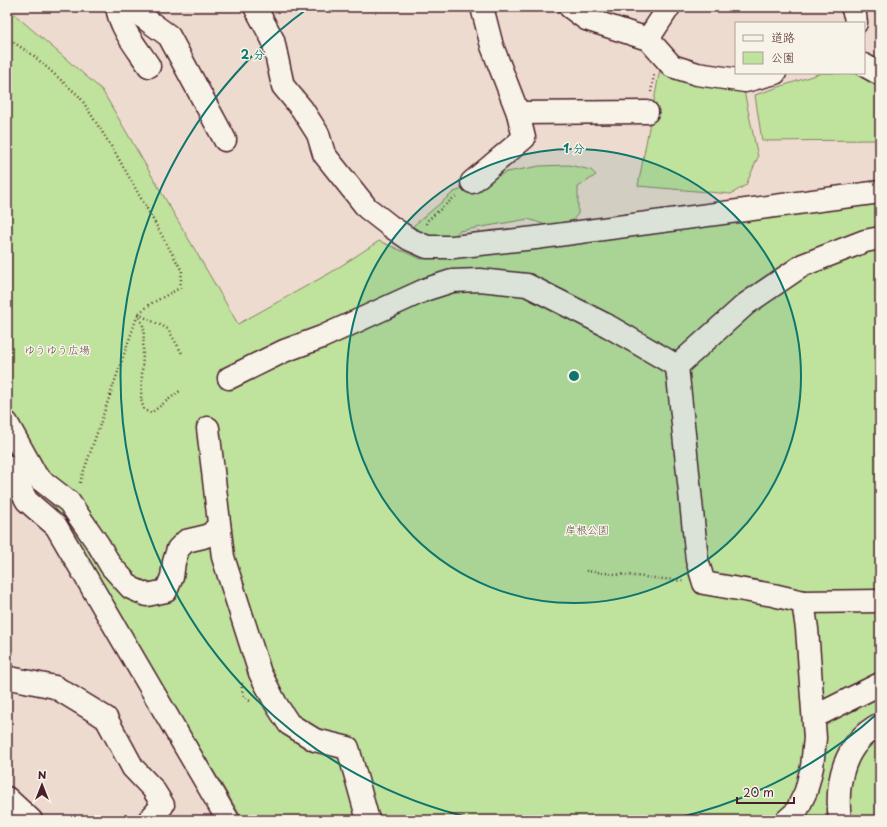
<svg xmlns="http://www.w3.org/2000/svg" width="887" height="827" font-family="'Playpen Sans','Klee One',sans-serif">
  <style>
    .green { fill: #bfe29c; stroke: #848064 }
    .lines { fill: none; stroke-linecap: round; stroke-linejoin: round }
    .minor-casing { stroke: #4a1f2b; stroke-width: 25 }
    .path { stroke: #4a1f2b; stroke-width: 2.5; stroke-dasharray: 1 3; stroke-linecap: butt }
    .minor { stroke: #f7f3e8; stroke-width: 22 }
    .ring { fill: none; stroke: #0f766e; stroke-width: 2 }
    .labels { text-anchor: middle; stroke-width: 3; stroke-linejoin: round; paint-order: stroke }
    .park-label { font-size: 11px; fill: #675047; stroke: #f7f3e8 }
    .centre { fill: #0f766e; stroke: #f7f3e8; stroke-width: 2 }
    .ring-label { font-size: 12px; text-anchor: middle; font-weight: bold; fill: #0f766e; stroke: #f7f3e8; stroke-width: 3; stroke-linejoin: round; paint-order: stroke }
  </style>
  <rect width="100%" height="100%" fill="#eedbcf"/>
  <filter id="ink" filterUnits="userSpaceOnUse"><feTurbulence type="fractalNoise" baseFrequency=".025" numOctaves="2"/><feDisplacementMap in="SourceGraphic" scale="8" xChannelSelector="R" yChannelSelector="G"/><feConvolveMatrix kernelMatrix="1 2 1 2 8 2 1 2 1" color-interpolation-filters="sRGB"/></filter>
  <g filter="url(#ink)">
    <!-- green -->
    <g class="green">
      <path d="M7,8L102,90L238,324L330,273L379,241L421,259L880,199V820H243L56,509L16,468L7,453Z"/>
      <path d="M660,69L744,91L758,157L746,185L731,194L638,186Z"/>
      <path d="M821,73H863L880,85V139L876,140L762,141L755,95Z"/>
      <path d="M569,165L591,170L596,175L578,187V214L569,224L549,226L528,219L459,231L449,242L428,240L413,226L454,192L481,183L507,172L540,166Z"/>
    </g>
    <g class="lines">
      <!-- minor casing -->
      <g class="minor-casing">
        <g id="minor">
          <path d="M117,7C120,28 137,48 149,66"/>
          <path d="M129,7L169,36L225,140"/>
          <path d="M255,7L273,40L283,86L302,109L318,134L324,154L367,208L390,226L409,239L427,247H453L535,238L880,192"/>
          <path d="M570,7L586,19L648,39L672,66L697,74L745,81L775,73"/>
          <path d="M852,7L855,15L856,23"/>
          <path d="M648,39L669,7"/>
          <path d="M864,65L880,74"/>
          <path d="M518,113L647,112"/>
          <path d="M472,182L524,138L518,113L492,46L482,7"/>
          <path d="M677,366L697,560L704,583L773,595L803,602L807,629L815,738L812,767L806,791L796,812L787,820"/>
          <path d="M677,366L746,304L803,265L865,241L880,238"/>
          <path d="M229,378L284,351L322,337L427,289L452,281L480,280L527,285L608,326L677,366"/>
          <path d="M7,423L37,477L69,502L98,544L111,566L131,588L147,595L166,591L172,577L174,562L178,549L186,541L203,537L211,534L219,525"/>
          <path d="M208,428L223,557L260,673L276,704L289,724L315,740L348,748L368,820"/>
          <path d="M7,466L27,501L56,526L228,820"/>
          <path d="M803,602L880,601"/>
          <path d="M10,678L55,687L106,718L133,768L153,789L163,805L149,820"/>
          <path d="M814,717L880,684"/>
          <path d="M7,798L31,820"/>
          <path d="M840,820C835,782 844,743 880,724"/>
        </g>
      </g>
      <!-- path -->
      <g class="path">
        <path d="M7,38L34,56L80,97L116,154L182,271L180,288L152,303L138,314L79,485"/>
        <path d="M651,92L654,75"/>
        <path d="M426,224L428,220L457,195"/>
        <path d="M138,314L144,328L141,399L144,410L151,413L181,390"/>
        <path d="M138,314L168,329L183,355"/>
        <path d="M586,571L683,581"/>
        <path d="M242,683C241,690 243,699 251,701"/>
      </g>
      <!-- minor -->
      <use href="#minor" class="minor"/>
    </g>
  </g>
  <!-- distance rings -->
  <circle cx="574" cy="376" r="227" fill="#0f766e" fill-opacity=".12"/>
  <g class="ring">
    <circle cx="574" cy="376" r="227"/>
    <path d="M878 713A454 454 0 0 1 672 819M476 819A454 454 0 0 1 307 9"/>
  </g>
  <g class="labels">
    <!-- park labels -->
    <g class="park-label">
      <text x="57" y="354">ゆうゆう広場</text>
      <text x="587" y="534">岸根公園</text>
    </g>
  </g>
  <circle cx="574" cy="376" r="6" class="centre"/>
  <g class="ring-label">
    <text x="253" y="59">2 分</text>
    <text x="574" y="153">1 分</text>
  </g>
  <!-- margin -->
  <rect width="887" height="827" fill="none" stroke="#f7f3e8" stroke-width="24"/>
  <rect x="12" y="12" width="863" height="803" fill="none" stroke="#4a1f2b" stroke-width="1.5" filter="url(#ink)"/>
  <!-- legend -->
  <rect x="735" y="22" width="130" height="52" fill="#f7f3e8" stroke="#b29e9c"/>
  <rect x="743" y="35" width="20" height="6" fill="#f7f3e8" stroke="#b29e9c"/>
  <text x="771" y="42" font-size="12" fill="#4a1f2b">道路</text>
  <rect x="743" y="52" width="20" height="12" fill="#bfe29c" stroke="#b29e9c"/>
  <text x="771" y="62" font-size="12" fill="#4a1f2b">公園</text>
  <!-- north arrow -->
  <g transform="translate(42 785)" stroke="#f7f3e8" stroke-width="3" paint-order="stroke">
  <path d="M0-3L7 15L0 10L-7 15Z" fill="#4a1f2b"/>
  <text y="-6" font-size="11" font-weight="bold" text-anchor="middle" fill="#4a1f2b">N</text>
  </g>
  <!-- scale -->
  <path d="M737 797v6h57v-6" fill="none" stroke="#4a1f2b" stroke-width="2"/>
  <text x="743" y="797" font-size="12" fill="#4a1f2b" stroke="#f7f3e8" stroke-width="3" paint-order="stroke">20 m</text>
</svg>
